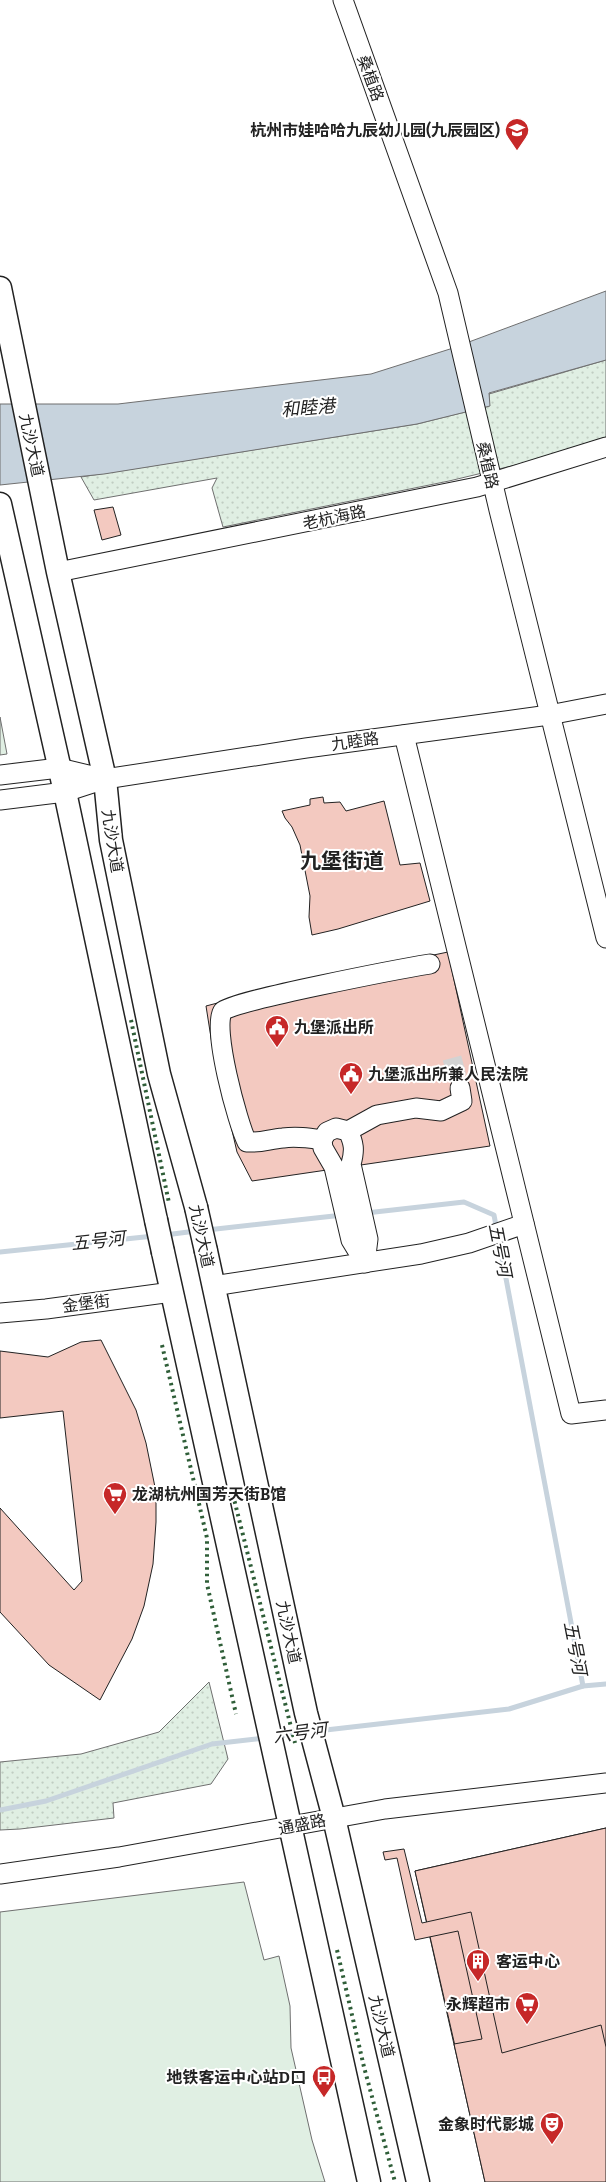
<svg xmlns="http://www.w3.org/2000/svg" width="606" height="2182" font-family="Bitter,'Noto Sans SC',serif">
  <style>
    .grass { fill: #e0efe3; stroke: #6f6f6f }
    .park { fill: url(#park-dots); stroke: #6f6f6f }
    .water { fill: #c7d3dd; stroke: #6f6f6f }
    .lines { fill: none; stroke-linecap: round; stroke-linejoin: round }
    .stream { stroke: #c7d3dd; stroke-width: 5 }
    .building { fill: #f3c9c0; stroke: #222 }
    .minor-tunnel { stroke: #d3d3d3; stroke-width: 19; stroke-dasharray: 19 9; stroke-linecap: butt }
    .minor-casing { stroke: #222; stroke-width: 21 }
    .major-casing { stroke: #222; stroke-width: 25 }
    .minor { stroke: #fff; stroke-width: 19 }
    .major { stroke: #fff; stroke-width: 22 }
    .major-bridge-casing { stroke: #222; stroke-width: 25; stroke-linecap: butt }
    .major-bridge { stroke: #fff; stroke-width: 22 }
    .hedge { stroke: #2f5e38; stroke-width: 4; stroke-dasharray: 2.5 4; stroke-linecap: butt }
    .labels { text-anchor: middle; stroke-width: 4; stroke-linejoin: round; paint-order: stroke }
    .street-label { font-size: 16px; fill: #222; stroke: #fff }
    .poi-label { font-size: 16px; font-weight: bold; fill: #222; stroke: #fff; text-anchor: end }
    .water-label { font-size: 18px; font-style: italic; fill: #222; stroke: #fff }
    .district-label { font-size: 21px; font-weight: bold; fill: #222; stroke: #fff }
  </style>
  <defs>
    <pattern id="park-dots" width="8" height="8" patternUnits="userSpaceOnUse" patternTransform="scale(1.25)"><rect width="8" height="8" fill="#e0efe3"/><path d="M2 2h.1M6 6h.1" fill="none" stroke="#c0cdc2" stroke-width="1.8" stroke-linecap="round"/></pattern>
  </defs>
  <rect width="100%" height="100%" fill="#fff"/>
  <!-- grass -->
  <g class="grass">
    <path d="M0,717L7,754L0,755Z"/>
    <path d="M244,1882L264,1960L279,1956L290,2006L291,2048L312,2140L325,2182H0V1912Z"/>
  </g>
  <!-- park -->
  <g class="park">
    <path d="M606,360V437L524,463L449,481L223,527L212,488L217,478L94,500L81,477L417,424L489,406V394Z"/>
    <path d="M209,1682L228,1759L211,1784L113,1803L114,1818L20,1829L0,1830V1762L81,1754L159,1732Z"/>
  </g>
  <!-- water -->
  <path class="water" d="M606,291V360L489,393L490,406L417,424L104,474L0,485V404H118L371,374L450,349Z"/>
  <g class="lines">
    <!-- stream -->
    <g class="stream">
      <path d="M366,1213L464,1202L494,1215L583,1686"/>
      <path d="M207,1230L343,1215"/>
      <path d="M165,1235L196,1231"/>
      <path d="M0,1252L154,1236"/>
      <path d="M317,1731L509,1709L583,1686L606,1684"/>
      <path d="M275,1736L306,1733"/>
      <path d="M0,1810L46,1801L212,1744L264,1738"/>
    </g>
  </g>
  <!-- building -->
  <g class="building">
    <path d="M113,507L121,535L102,540L94,510Z"/>
    <path d="M323,797L324,803L340,802L346,811L384,801L400,865L420,863L430,901L338,929L312,935L309,917L310,896L300,845L292,827L285,818L282,811L310,805V799Z"/>
    <path d="M448,952L490,1146L252,1181L237,1152L212,1044L206,1006L275,988Z"/>
    <path d="M101,1340L136,1410L146,1443L156,1492V1522L153,1564L144,1606L132,1639L100,1700L49,1665L0,1612V1508L74,1590L82,1581L63,1411L0,1418V1351L48,1357L81,1342Z"/>
    <path d="M606,1828V2182H485L415,1871Z"/>
    <path d="M606,1828V2085L471,2116L415,1871Z"/>
    <path d="M404,1849L422,1923L471,1912L502,2053L601,2025L606,2047V2182H485L454,2044L482,2039L458,1931L415,1940L397,1858L385,1860L383,1852Z"/>
  </g>
  <g class="lines">
    <!-- minor-tunnel -->
    <path class="minor-tunnel" d="M452,1058L460,1088"/>
    <!-- minor casing -->
    <g class="minor-casing">
      <g id="minor">
        <path d="M343,0L448,293L499,510L606,938"/>
        <path d="M58,572L477,487L606,447"/>
        <path d="M404,735L571,1414L606,1410"/>
        <path d="M0,775L59,768L105,779"/>
        <path d="M0,800L65,792L105,779L306,748L549,715L606,704"/>
        <path d="M336,1128L348,1131C354,1143 355,1150 351,1164L368,1239L365,1263L351,1240L334,1167L323,1148L322,1140L327,1132Z"/>
        <path d="M348,1131L377,1115L416,1108L441,1111L462,1101L460,1088"/>
        <path d="M322,1140C309,1138 297,1136 283,1138C270,1139 260,1143 247,1142C238,1125 211,1025 223,1011C232,1001 405,968 430,964"/>
        <path d="M213,1286L421,1254L469,1243L524,1224"/>
        <path d="M0,1313L46,1309L172,1292"/>
        <path d="M0,1874L119,1857L385,1809L606,1783"/>
      </g>
    </g>
    <!-- major casing -->
    <g class="major-casing">
      <g id="major">
        <path d="M0,288L58,572L105,779L111,840L159,1074L196,1207"/>
        <path d="M0,504L65,792L156,1220"/>
        <path d="M206,1251L306,1713L334,1818L418,2182"/>
        <path d="M163,1252L369,2182"/>
      </g>
    </g>
    <!-- minor -->
    <use href="#minor" class="minor"/>
    <!-- major -->
    <use href="#major" class="major"/>
    <!-- major-bridge casing -->
    <g class="major-bridge-casing">
      <g id="major-bridge">
        <path d="M196,1207L206,1251"/>
        <path d="M156,1220L163,1252"/>
      </g>
    </g>
    <!-- major-bridge -->
    <use href="#major-bridge" class="major-bridge"/>
    <!-- hedge -->
    <g class="hedge">
      <path d="M131,1020L169,1203"/>
      <path d="M162,1345L207,1538V1584L236,1714"/>
      <path d="M233,1495L295,1743"/>
      <path d="M337,1950L364,2067L395,2182"/>
    </g>
  </g>
  <!-- icons -->
  <defs>
    <g id="school-pin" transform="scale(1.25)"><path d="M0 17L-7.5 6A9.5 9.5 0 1 1 7.5 6Z" fill="#c62828" stroke="#fff"/><path d="M0-5L7-2L0 1L-7-2ZM-4 1L0 2.5L4 1V4Q0 6-4 4Z" fill="#fff"/></g>
    <g id="civic-pin" transform="scale(1.25)"><path d="M0 17L-7.5 6A9.5 9.5 0 1 1 7.5 6Z" fill="#c62828" stroke="#fff"/><path d="M-.6-6.5H3V-4.5H.6V-3L4-1V1h2V6H-6V1h2V-1L-.6-3ZM-1.2 2.5V6h2.4V2.5Z" fill="#fff"/></g>
    <g id="supermarket-pin" transform="scale(1.25)"><path d="M0 17L-7.5 6A9.5 9.5 0 1 1 7.5 6Z" fill="#c62828" stroke="#fff"/><path d="M-6-5.5h2.5l.6 2H6L4.5 2H-2.5L-4.4-4H-6ZM-1.5 3.2a1.3 1.3 0 1 0 .1 0ZM3 3.2a1.3 1.3 0 1 0 .1 0Z" fill="#fff"/></g>
    <g id="building-pin" transform="scale(1.25)"><path d="M0 17L-7.5 6A9.5 9.5 0 1 1 7.5 6Z" fill="#c62828" stroke="#fff"/><path d="M-4-6H4V6H1V3H-1V6H-4ZM-2.5-4.3h1.7v1.8h-1.7ZM.8-4.3h1.7v1.8H.8ZM-2.5-1h1.7V.8h-1.7ZM.8-1h1.7V.8H.8Z" fill="#fff"/></g>
    <g id="bus-pin" transform="scale(1.25)"><path d="M0 17L-7.5 6A9.5 9.5 0 1 1 7.5 6Z" fill="#c62828" stroke="#fff"/><path d="M-5-6H5V4H4V6H2V4H-2V6H-4V4H-5ZM-3.5-4V0h7V-4ZM-3.5 1.2v1.5H-2V1.2ZM2 1.2v1.5H3.5V1.2Z" fill="#fff"/></g>
    <g id="theatre-pin" transform="scale(1.25)"><path d="M0 17L-7.5 6A9.5 9.5 0 1 1 7.5 6Z" fill="#c62828" stroke="#fff"/><path d="M-5-5.5Q0-4 5-5.5V0Q5 5 0 6Q-5 5-5 0ZM-3.3-2.5H-1v1.5H-3.3ZM1-2.5H3.3v1.5H1ZM-2.8 1Q0 5.5 2.8 1Z" fill="#fff"/></g>
  </defs>
  <g fill-rule="evenodd">
    <use href="#school-pin" x="517" y="130"/>
    <use href="#civic-pin" x="277" y="1027"/>
    <use href="#civic-pin" x="351" y="1074"/>
    <use href="#supermarket-pin" x="115" y="1494"/>
    <use href="#building-pin" x="478" y="1961"/>
    <use href="#supermarket-pin" x="527" y="2004"/>
    <use href="#bus-pin" x="324" y="2077"/>
    <use href="#theatre-pin" x="552" y="2124"/>
  </g>
  <g class="labels">
    <!-- street labels -->
    <g class="street-label">
      <text transform="translate(371 78) rotate(70)" y="6">桑植路</text>
      <text transform="translate(32 445) rotate(78)" y="6">九沙大道</text>
      <text transform="translate(488 465) rotate(77)" y="6">桑植路</text>
      <text transform="translate(334 517) rotate(-12)" y="6">老杭海路</text>
      <text transform="translate(355 741) rotate(-8)" y="6">九睦路</text>
      <text transform="translate(113 841) rotate(81)" y="6">九沙大道</text>
      <text transform="translate(202 1236) rotate(78)" y="6">九沙大道</text>
      <text transform="translate(86 1303) rotate(-7)" y="6">金堡街</text>
      <text transform="translate(289 1632) rotate(78)" y="6">九沙大道</text>
      <text transform="translate(302 1824) rotate(-11)" y="6">通盛路</text>
      <text transform="translate(382 2026) rotate(77)" y="6">九沙大道</text>
    </g>
    <!-- poi labels -->
    <g class="poi-label">
      <text x="500" y="136">杭州市娃哈哈九辰幼儿园(九辰园区)</text>
      <text x="294" y="1033" text-anchor="start">九堡派出所</text>
      <text x="368" y="1080" text-anchor="start">九堡派出所兼人民法院</text>
      <text x="132" y="1500" text-anchor="start">龙湖杭州国芳天街B馆</text>
      <text x="496" y="1967" text-anchor="start">客运中心</text>
      <text x="510" y="2010">永辉超市</text>
      <text x="306" y="2083">地铁客运中心站D口</text>
      <text x="534" y="2130">金象时代影城</text>
    </g>
    <!-- water labels -->
    <g class="water-label">
      <text transform="translate(308 408) rotate(-5)" y="6">和睦港</text>
      <text transform="translate(98 1241) rotate(-6)" y="6">五号河</text>
      <text transform="translate(500 1250) rotate(79)" y="6">五号河</text>
      <text transform="translate(575 1648) rotate(79)" y="6">五号河</text>
      <text transform="translate(300 1733) rotate(-7)" y="6">六号河</text>
    </g>
    <!-- district labels -->
    <g class="district-label">
      <text x="342" y="868">九堡街道</text>
    </g>
  </g>
</svg>
